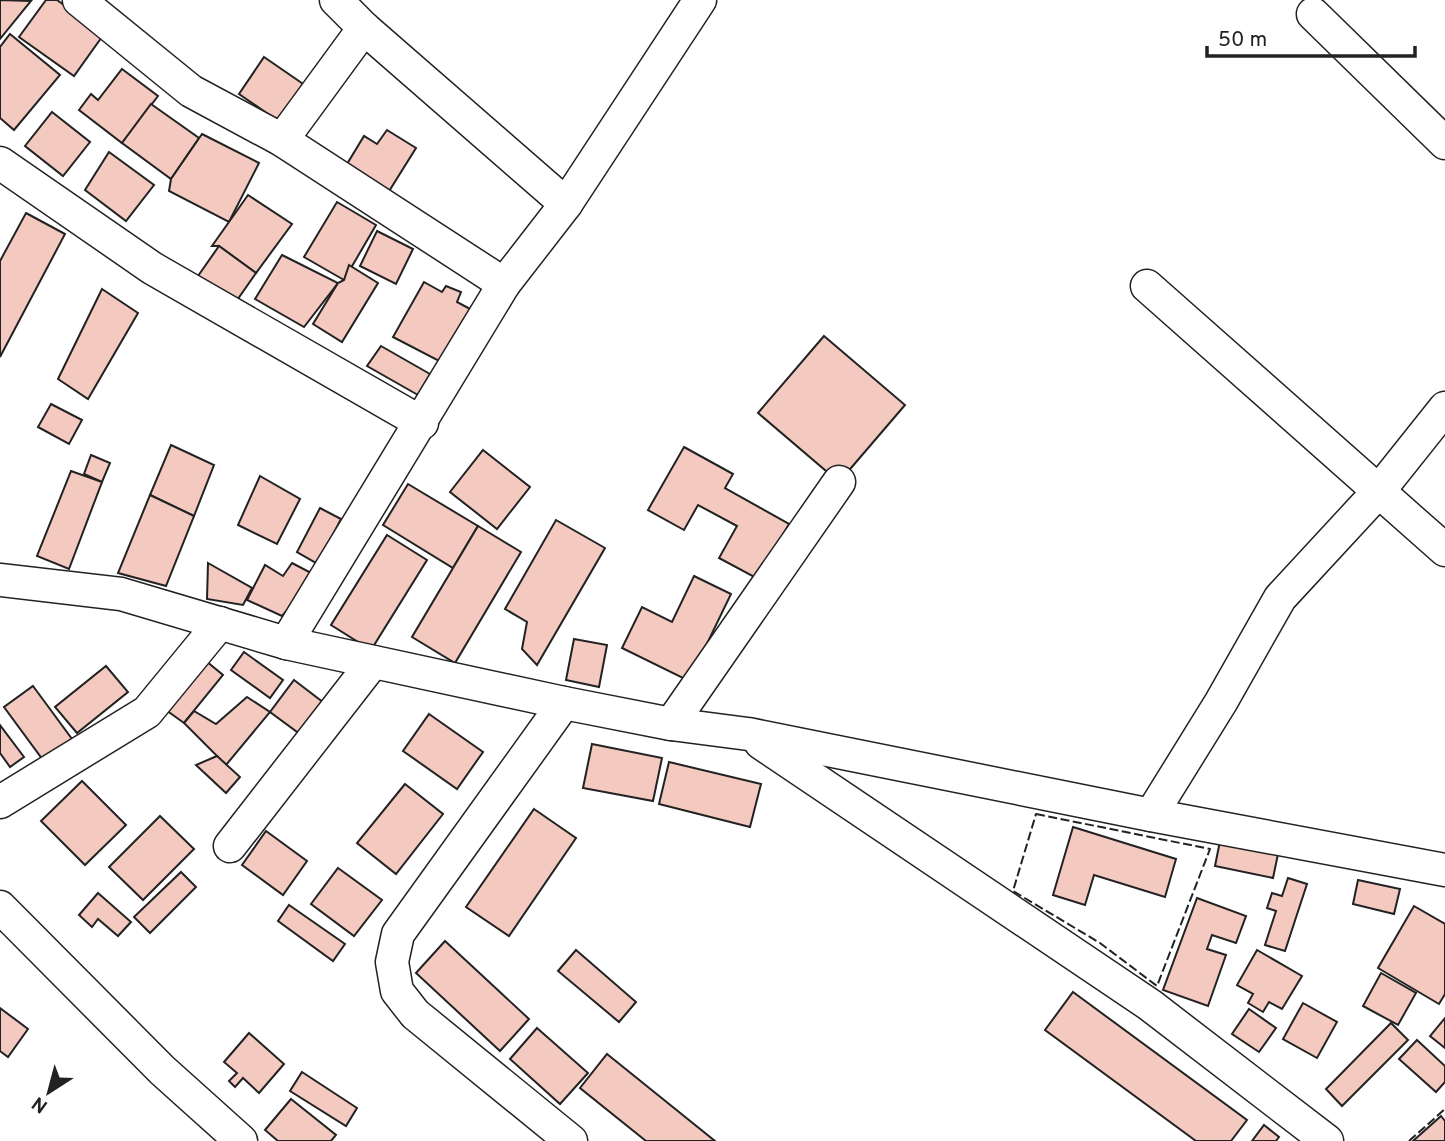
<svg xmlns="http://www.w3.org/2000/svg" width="1445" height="1141" font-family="Overpass,sans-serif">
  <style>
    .building { fill: #f3c9c0; stroke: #222; stroke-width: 2 }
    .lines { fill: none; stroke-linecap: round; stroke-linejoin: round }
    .minor-casing { stroke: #222; stroke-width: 35 }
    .minor { stroke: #fff; stroke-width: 32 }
    .fence { stroke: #222; stroke-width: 2; stroke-dasharray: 9 3.5; stroke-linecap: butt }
  </style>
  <rect width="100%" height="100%" fill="#fff"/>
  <!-- building -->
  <g class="building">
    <path d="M0,0L31,1L0,39Z"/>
    <path d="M46,0H57L104,34L74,76L19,37Z"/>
    <path d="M10,34L60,75L14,130L0,118V47Z"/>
    <path d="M264,57L309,88L284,125L239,94Z"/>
    <path d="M122,69L158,96L122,143L79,110L91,94L98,100Z"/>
    <path d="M151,104L199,138L171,179L122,143Z"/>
    <path d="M52,112L90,142L63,176L25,146Z"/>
    <path d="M387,130L416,148L386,196L344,169L364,136L377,144Z"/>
    <path d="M202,134L259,163L229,222L169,191L171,179Z"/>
    <path d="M109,152L154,185L126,221L85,190Z"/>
    <path d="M248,195L292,224L256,273L219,246H212Z"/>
    <path d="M337,202L376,225L344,280L304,257Z"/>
    <path d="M26,213L65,234L0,357V261Z"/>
    <path d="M377,231L413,249L396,284L360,266Z"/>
    <path d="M219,246L256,273L235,303L198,276Z"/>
    <path d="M282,255L338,283L304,327L255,299Z"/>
    <path d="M349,265L378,283L342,342L313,324L338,283L344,280Z"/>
    <path d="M424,282L442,292L446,286L461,292L457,302L472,310L441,362L393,337Z"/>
    <path d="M102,289L138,313L88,399L58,379Z"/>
    <path d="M824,336L905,405L839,482L758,413Z"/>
    <path d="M381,346L430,374L418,395L367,366Z"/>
    <path d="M51,404L82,420L69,444L38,427Z"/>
    <path d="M171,445L214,465L194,516L150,495Z"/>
    <path d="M684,447L733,474L725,488L789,524L758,579L719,558L737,526L698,505L684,530L648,510Z"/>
    <path d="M483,450L530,487L497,529L450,492Z"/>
    <path d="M91,455L110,463L102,482L84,474Z"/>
    <path d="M71,471L102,482L69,569L37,556Z"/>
    <path d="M260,476L300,499L277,544L238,525Z"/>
    <path d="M408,484L478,526L453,568L383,525Z"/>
    <path d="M150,495L194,516L166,586L118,573Z"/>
    <path d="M320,508L341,519L318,564L297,552Z"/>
    <path d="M556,520L605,548L537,665L522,649L527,622L505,609Z"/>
    <path d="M478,526L521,552L455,663L412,637Z"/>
    <path d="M387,535L427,560L371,650L331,625Z"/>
    <path d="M208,563L252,588L243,605L207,599Z"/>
    <path d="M292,563L317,576L282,616L247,600L265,565L283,576Z"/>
    <path d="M694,576L731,594L689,681L622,648L642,607L672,622Z"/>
    <path d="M574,639L607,645L599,687L566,680Z"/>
    <path d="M244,652L283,680L270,698L231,670Z"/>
    <path d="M206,661L223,675L184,723L166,710Z"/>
    <path d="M106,666L128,692L77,733L55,707Z"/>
    <path d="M294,680L328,706L304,737L270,712Z"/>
    <path d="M33,686L72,739L43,760L4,707Z"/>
    <path d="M247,697L270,712L226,765L184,723L194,711L216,724Z"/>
    <path d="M429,714L483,752L457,789L403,751Z"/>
    <path d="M0,725L24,757L10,767L0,753Z"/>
    <path d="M592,744L662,758L653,801L583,788Z"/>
    <path d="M217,756L240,777L226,793L196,765Z"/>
    <path d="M669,762L761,784L750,827L659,804Z"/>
    <path d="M82,781L126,825L85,865L41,821Z"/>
    <path d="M405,784L443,814L396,874L357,843Z"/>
    <path d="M534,809L576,838L509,936L466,907Z"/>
    <path d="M160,816L194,849L143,900L109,867Z"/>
    <path d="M1073,827L1176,859L1165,897L1094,875L1085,905L1053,895Z"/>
    <path d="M266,831L307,861L283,895L242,865Z"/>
    <path d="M1220,841L1278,854L1273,878L1215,866Z"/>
    <path d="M338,868L382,900L354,936L311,904Z"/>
    <path d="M181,872L196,887L150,933L134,917Z"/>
    <path d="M1288,878L1307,884L1285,951L1265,945L1276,911L1267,908L1272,893L1282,896Z"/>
    <path d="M1358,880L1400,889L1394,914L1353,904Z"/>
    <path d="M98,893L131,922L118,936L98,919L92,927L79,915Z"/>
    <path d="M1197,898L1246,916L1236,943L1212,935L1207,949L1226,955L1208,1006L1163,990Z"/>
    <path d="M289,905L345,944L333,961L278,921Z"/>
    <path d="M1414,906L1445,924V994L1439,1004L1378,968Z"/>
    <path d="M445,941L529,1019L500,1051L416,973Z"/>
    <path d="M576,950L636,1002L619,1022L558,971Z"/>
    <path d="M1257,950L1302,976L1282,1009L1269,1002L1263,1012L1248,1003L1253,994L1237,985Z"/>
    <path d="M1381,973L1416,993L1398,1025L1363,1006Z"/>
    <path d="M1073,992L1247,1120L1231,1141H1196L1045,1030Z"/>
    <path d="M1303,1003L1337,1022L1317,1058L1283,1039Z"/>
    <path d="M0,1008L28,1029L8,1057L0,1051Z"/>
    <path d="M1249,1009L1276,1028L1259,1052L1232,1034Z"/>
    <path d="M1445,1018V1048L1430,1036Z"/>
    <path d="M1391,1023L1408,1040L1342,1106L1326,1089Z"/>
    <path d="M537,1028L588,1073L560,1104L510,1059Z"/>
    <path d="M249,1033L284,1064L259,1093L243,1078L235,1087L229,1081L237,1073L224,1062Z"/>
    <path d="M1417,1040L1445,1066V1082L1436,1092L1399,1059Z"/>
    <path d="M607,1054L715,1141H646L580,1088Z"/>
    <path d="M302,1072L357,1108L346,1126L290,1091Z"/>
    <path d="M291,1099L336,1135L331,1141H278L265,1130Z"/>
    <path d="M1441,1116L1445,1121V1141H1413Z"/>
    <path d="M1264,1125L1279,1137L1276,1141H1252Z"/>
  </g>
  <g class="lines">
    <!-- minor casing -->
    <g class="minor-casing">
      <g id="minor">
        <path d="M79,0L191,91L282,140L504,284"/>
        <path d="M1313,14L1445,143"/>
        <path d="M282,140L364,28"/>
        <path d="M0,163L152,268L422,423"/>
        <path d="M566,204L700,0"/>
        <path d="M1147,286L1445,550"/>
        <path d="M0,580L121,594L286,643L564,703L671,724L748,734L1151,815L1445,870"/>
        <path d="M286,643L504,284L566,204L364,28L336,0"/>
        <path d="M564,703L398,934L392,962L397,991L415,1014L571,1141"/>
        <path d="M671,724L839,482"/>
        <path d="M761,743L1150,1005L1327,1141"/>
        <path d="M0,802L147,712L220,623"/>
        <path d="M1151,815L1221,702L1280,598L1378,492L1445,408"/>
        <path d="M230,846L373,662"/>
        <path d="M0,907L162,1070L241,1141"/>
      </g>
    </g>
    <!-- minor -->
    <use href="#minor" class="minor"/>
    <!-- fence -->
    <g class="fence">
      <path d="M1036,814L1210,849L1157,986L1100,943L1013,891Z"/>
      <path d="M1409,1141L1445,1109"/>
    </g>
  </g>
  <!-- north arrow -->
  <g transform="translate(49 1092) rotate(216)" stroke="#ffffff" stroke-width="5" paint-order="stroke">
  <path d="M0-5L12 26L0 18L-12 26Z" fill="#222222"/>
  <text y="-10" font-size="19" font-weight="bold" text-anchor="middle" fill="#222222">N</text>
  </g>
  <!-- scale -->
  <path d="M1207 46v10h208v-10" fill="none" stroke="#222222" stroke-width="3.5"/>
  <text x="1218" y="46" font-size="21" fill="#222222" stroke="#ffffff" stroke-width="5" paint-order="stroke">50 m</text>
</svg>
